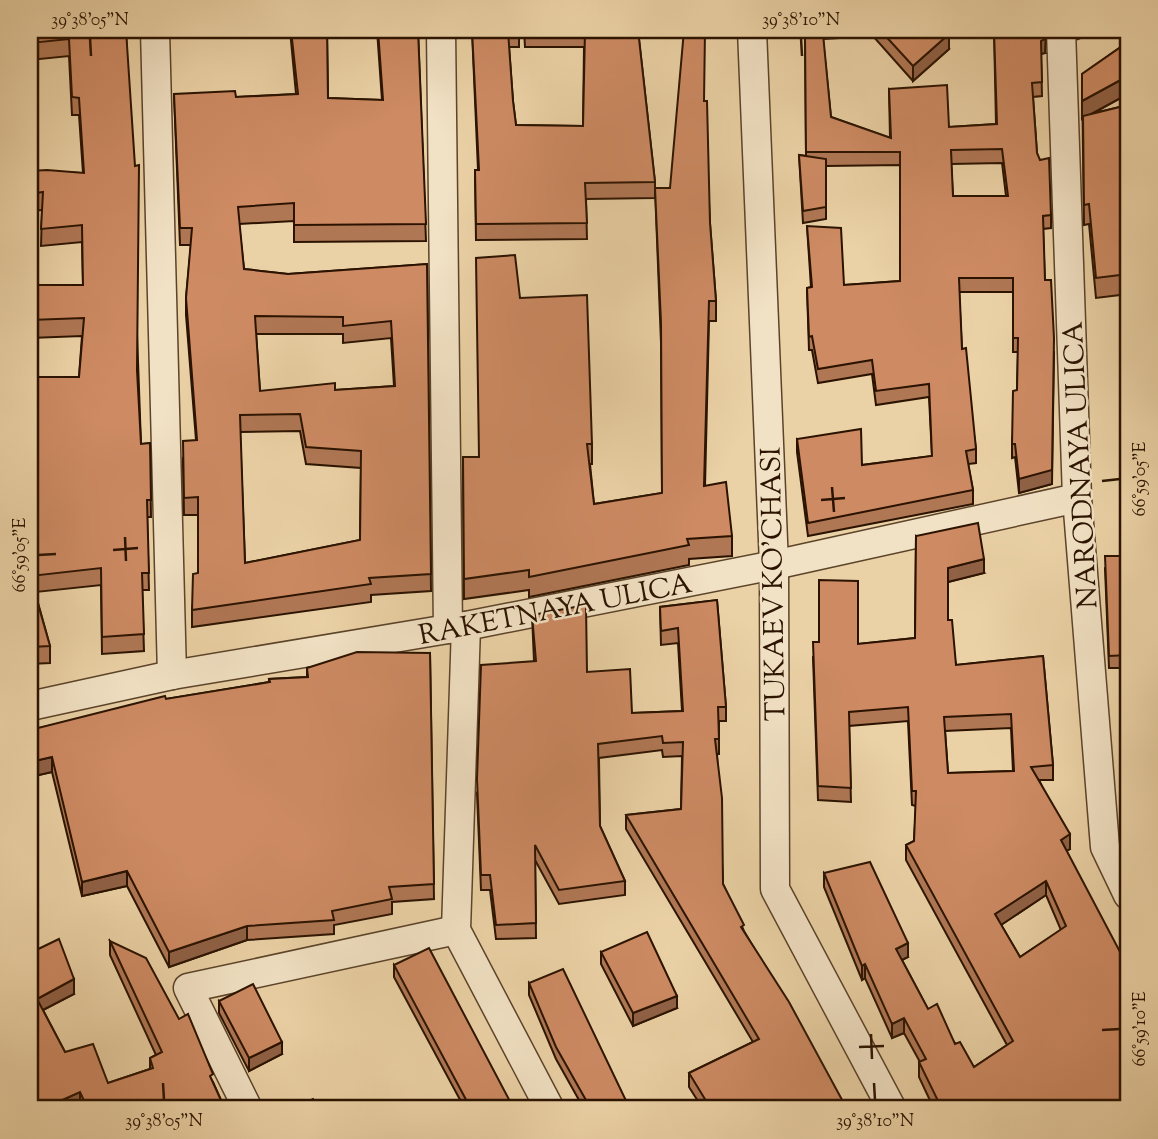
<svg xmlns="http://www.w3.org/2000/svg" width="1158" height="1139" font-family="'Sorts Mill Goudy',serif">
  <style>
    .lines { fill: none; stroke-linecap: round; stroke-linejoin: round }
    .street-casing { stroke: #5b432a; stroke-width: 31 }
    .street { stroke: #f2e2c5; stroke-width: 28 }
    .wall { fill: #b07755; stroke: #2b1300; stroke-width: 2; fill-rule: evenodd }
    .shaded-wall { fill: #906145; stroke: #2b1300; stroke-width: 2 }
    .building { fill: #cd8a63; stroke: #2b1300; stroke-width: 2; fill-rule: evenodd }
    .ticks { fill: none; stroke: #2b1300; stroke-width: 2.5 }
    .labels { text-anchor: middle; stroke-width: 5; stroke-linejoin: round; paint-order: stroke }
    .street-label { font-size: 28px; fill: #2b1300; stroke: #f2e2c5 }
    .neatline { fill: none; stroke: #2b1300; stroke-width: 2.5 }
    .ticks-label { font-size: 18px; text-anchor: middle; fill: #2b1300 }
  </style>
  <rect width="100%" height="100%" fill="#ebd2a6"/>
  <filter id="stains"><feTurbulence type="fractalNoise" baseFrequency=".00286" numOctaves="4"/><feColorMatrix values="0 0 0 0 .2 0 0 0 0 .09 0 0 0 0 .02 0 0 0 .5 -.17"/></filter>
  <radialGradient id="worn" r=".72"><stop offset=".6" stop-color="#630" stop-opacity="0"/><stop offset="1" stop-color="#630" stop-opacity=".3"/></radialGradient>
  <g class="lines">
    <!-- street casing -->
    <g class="street-casing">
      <g id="street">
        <path d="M155,30L172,675"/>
        <path d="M441,30L448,629"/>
        <path d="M752,30L774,565L775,889L892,1109"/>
        <path d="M1061,30L1077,498L1105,847L1128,895"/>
        <path d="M466,626L456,930L550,1109"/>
        <path d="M30,706L172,675L466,626L774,565L1077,498"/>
        <path d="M248,1109L188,988L456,930"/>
      </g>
    </g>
    <!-- street -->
    <use href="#street" class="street"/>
  </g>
  <!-- wall -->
  <g class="wall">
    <path d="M30,30H126L141,444L150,443L151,517H147L149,590H142L144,651L102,654L101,585L35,592L50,646V663L30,664V377H79L82,336L30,338V285H83L82,242L41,246L42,210L30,211V171L83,173L79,115H72L69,56L30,60Z"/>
    <path d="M290,30H327L328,98L382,100L377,30H418L426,241L294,242V221L239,224L244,269L288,274L427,264L431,591L371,595V602L192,627V610L198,573V515H184L183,458L196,440L186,315V298L191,245H180L174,94L236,97L296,94ZM256,334H343V343L391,338L394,386L335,390L260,391ZM300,431L306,464L361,468L360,540L245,563L240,432Z"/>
    <path d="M472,30H519V47H509L513,101L516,125L583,126L584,47H525L524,30H638L655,182V198L586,199L587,239L476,240L475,170H478Z"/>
    <path d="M789,30H903V32L949,49L913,81L873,36L823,39L831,117L890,138L889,89L949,127L996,124L994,30L1045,53L1041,54L1042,96L1033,97L1037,153L1051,215V228L1043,229L1052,484L1019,493L1015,457L1012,458V444L1017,390L1018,352H1013V292H959L962,349L976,449V463L968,464L973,490V504L808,536L797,452V439L862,465L932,456L929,397L876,405L872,374L818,383L812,350H809L807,288L811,287L807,226L844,285L900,281V165L826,166V219L803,223L799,155L806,156L805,35H789ZM1002,163L1006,196H953L951,164Z"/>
    <path d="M1128,42V94L1094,113L1128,105V294L1096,298L1089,224L1084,225L1082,74Z"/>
    <path d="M704,101L710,223L716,301V321H709L705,486L732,536V556L689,559V565L529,597V590L464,599L463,457H479L520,298L592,444V464H590L594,504L662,493L661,343L655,188H670Z"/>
    <path d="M916,536L984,573L948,582V620L956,665L1043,656L1053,765V780H1039L1070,849L1066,851L1128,1109H934L919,1077V1062H920L904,1033L892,1038L865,978L862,980L824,887V873L908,957L902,960L928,1009L974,1067L1007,1045L906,860V845L914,841L916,806L912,805L908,721L849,726L851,802L818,800L813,657L858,644L915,638ZM1011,728L1013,771L948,773L945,731ZM1046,895L1061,930L1020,957L1001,925Z"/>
    <path d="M1128,556V668H1109L1105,568Z"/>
    <path d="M717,600L726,707V721H719V754H717L723,884L744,931L847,1109H703L689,1087V1073L753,1042L626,829V815L681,809L682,756L663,757L662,750L599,758L600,826L625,881V895L559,904L535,860L536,938L496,939L490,890H481L477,793L534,661L532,615L587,672L632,713L682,711L678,643L661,645L660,607Z"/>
    <path d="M430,653L434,899L392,902V914L334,925V934L247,940L169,967L127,886L82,896L52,772L30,777V730L166,699L269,682V679L307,677V668Z"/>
    <path d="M110,941L213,1082L225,1109H82L80,1107L75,1109H30V953L74,994L43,1010L65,1052L108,1083L150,1069V1058L156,1055L110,955Z"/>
    <path d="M601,952L677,1008L633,1026L601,964Z"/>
    <path d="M394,965L514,1109H465L394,977Z"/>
    <path d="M529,983L630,1109H584L556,1059L529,995Z"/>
    <path d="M219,1001L282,1054L249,1071L219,1013Z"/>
  </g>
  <!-- shaded-wall -->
  <g class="shaded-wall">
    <path d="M1046,30L1045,53L1041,54V41Z"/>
    <path d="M1078,30H1100L1078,39Z"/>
    <path d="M949,34V49L913,81V66Z"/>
    <path d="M1128,76V94L1082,119V101Z"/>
    <path d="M1054,351L1052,484L1019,493V479Z"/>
    <path d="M984,559V573L948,582V568Z"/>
    <path d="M52,757V772L30,777V762Z"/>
    <path d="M1070,834V849L1061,854V840Z"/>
    <path d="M127,871V886L82,896V882Z"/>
    <path d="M1046,881V895L995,929V914Z"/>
    <path d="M247,926V940L169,967V952Z"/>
    <path d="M908,943V957L896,963V949Z"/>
    <path d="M865,964V978L862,980V966Z"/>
    <path d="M74,979V994L37,1013V999Z"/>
    <path d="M677,996V1008L633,1026V1013Z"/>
    <path d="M904,1018V1033L892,1038V1024Z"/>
    <path d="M282,1042V1054L249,1071V1058Z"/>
    <path d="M80,1092V1107L75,1109H42Z"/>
  </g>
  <!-- building -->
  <g class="building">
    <path d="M30,30H126L135,166L139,165L137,370L141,444L150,443L151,500H147L149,573H142L144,634L102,637L101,568L30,576L50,646L30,647V377H79L84,318L30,320V285H83L82,225L41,229L43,192L30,194V171L47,170L84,173L79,98L72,97L69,39L30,43Z"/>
    <path d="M291,30H327L328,98L383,100L378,30H418L426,224L294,225V203L238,207L244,269L288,274L427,264L431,574L369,578L371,584L192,610L193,574L198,573V497L184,498L183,441L197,440L186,298L192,228H180L174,94L235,91L236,97L298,94ZM255,316L343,317V326L391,321L395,386L335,390V383L260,391ZM300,414L306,447L361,451L360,540L245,563L240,415Z"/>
    <path d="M472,30H519L508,31L513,101L516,125L583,126L585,30H525H638L655,182L585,183L587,223L476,224L475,170H479Z"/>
    <path d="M684,30H705L704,101H707L710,223L716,301H709L704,486L726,482L732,536L687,539L689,545L529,577V570L464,579L463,457H479L476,258L515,255L520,298L587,295L592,444H587L594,504L662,493L661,323L655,188H670Z"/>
    <path d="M880,30H903V32L905,30H945L949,34L913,66Z"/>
    <path d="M994,30H1045V39L1041,41L1042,82L1032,83L1037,153L1040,160L1049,158L1051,215L1043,216L1045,280H1051L1054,338L1052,470L1019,479L1015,444H1012L1013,391L1017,390L1018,338H1013V278H959L962,349L966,348L976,449L966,451L973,490L808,523L797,439L861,429L862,465L932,456L929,384L876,391L872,360L818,369L812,336L809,337L807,288L812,287L807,226L841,228L844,285L900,281V152H806L805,35L823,34L831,117L891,138L889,89L947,85L949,127L997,124ZM1002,149L1008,196H953L951,150Z"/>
    <path d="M1128,42V76L1082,101V74Z"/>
    <path d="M1128,105V274L1096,278L1089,204L1084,205L1083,116Z"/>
    <path d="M799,155L826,159V207L803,211Z"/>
    <path d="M978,523L984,559L948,568V620H952L956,665L1043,656L1053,765L1031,767L1070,834L1061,840L1128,967V1109H942L919,1062L926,1059L904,1018L892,1024L865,964L862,966L824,873L870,862L908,943L896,949L928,1009L937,1004L955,1044L960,1042L974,1067L1013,1041L906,845L914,841L916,791H912L908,707L849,712L851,788L818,786L813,642H819V580L858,581V644L915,638L916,536ZM1011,714L1014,771L948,773L944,717ZM1046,881L1066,926L1020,957L995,914Z"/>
    <path d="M1105,556H1128V655L1109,656Z"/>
    <path d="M717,600L726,707H718L719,739H715L722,798L723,884L744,925L741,927L789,1002L847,1109H711L689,1073L759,1039L626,815L681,809L683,742L663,743L662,736L598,744L600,826L625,881L559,890L535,845L536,923L496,925L490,875H481L477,779L481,665L536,661L532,615L586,605L587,672L630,669L632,713L683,711L678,628L661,631L660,607Z"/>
    <path d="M357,652L430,653L434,884L389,887L392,899L332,911L334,920L247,926L169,952L127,871L82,882L52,757L30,762V730L165,696L166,699L270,682L269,679L308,677L307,668Z"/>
    <path d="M647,932L677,996L633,1013L601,952Z"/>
    <path d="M59,939L74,979L37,999L65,1052L93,1044L108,1083L153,1068L150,1058L162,1052L110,941L146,958L179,1019L188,1014L213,1074L210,1076L225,1109H88L80,1092L42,1109H30V953Z"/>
    <path d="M429,948L514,1109H471L394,965Z"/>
    <path d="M563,969L630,1109H591L556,1047L529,983Z"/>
    <path d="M253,984L282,1042L249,1058L219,1001Z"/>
    <path d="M313,1099L318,1109H292Z"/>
  </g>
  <!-- ticks -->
  <path class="ticks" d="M90,38L91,56M801,38L802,56M1102,481L1120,479M832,487L834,512M821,500L845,498M125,537L126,561M113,550L138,548M38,555L56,554M1102,1030L1120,1029M871,1034L872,1059M859,1047L884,1046M163,1083L164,1100M874,1083L875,1100"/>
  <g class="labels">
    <!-- street labels -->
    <g class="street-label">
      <text transform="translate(1079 465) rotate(-93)" y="10">NARODNAYA ULICA</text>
      <text transform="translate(772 584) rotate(-91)" y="10">TUKAEV KO'CHASI</text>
      <text transform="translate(555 608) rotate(-11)" y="10">RAKETNAYA ULICA</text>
    </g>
  </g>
  <!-- margin -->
  <rect width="1158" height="1139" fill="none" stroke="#ebd2a6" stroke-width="77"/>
  <rect x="38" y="38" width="1082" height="1062" class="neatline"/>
  <g class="ticks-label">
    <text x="90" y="25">39°38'05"N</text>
    <text x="801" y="25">39°38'10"N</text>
    <text transform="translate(1139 479) rotate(-90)" y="6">66°59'05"E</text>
    <text transform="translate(19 555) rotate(-90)" y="6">66°59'05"E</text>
    <text transform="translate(1139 1029) rotate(-90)" y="6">66°59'10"E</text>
    <text x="164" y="1126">39°38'05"N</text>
    <text x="875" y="1126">39°38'10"N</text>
  </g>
  <rect width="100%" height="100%" filter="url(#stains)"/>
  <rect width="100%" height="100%" fill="url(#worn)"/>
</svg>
